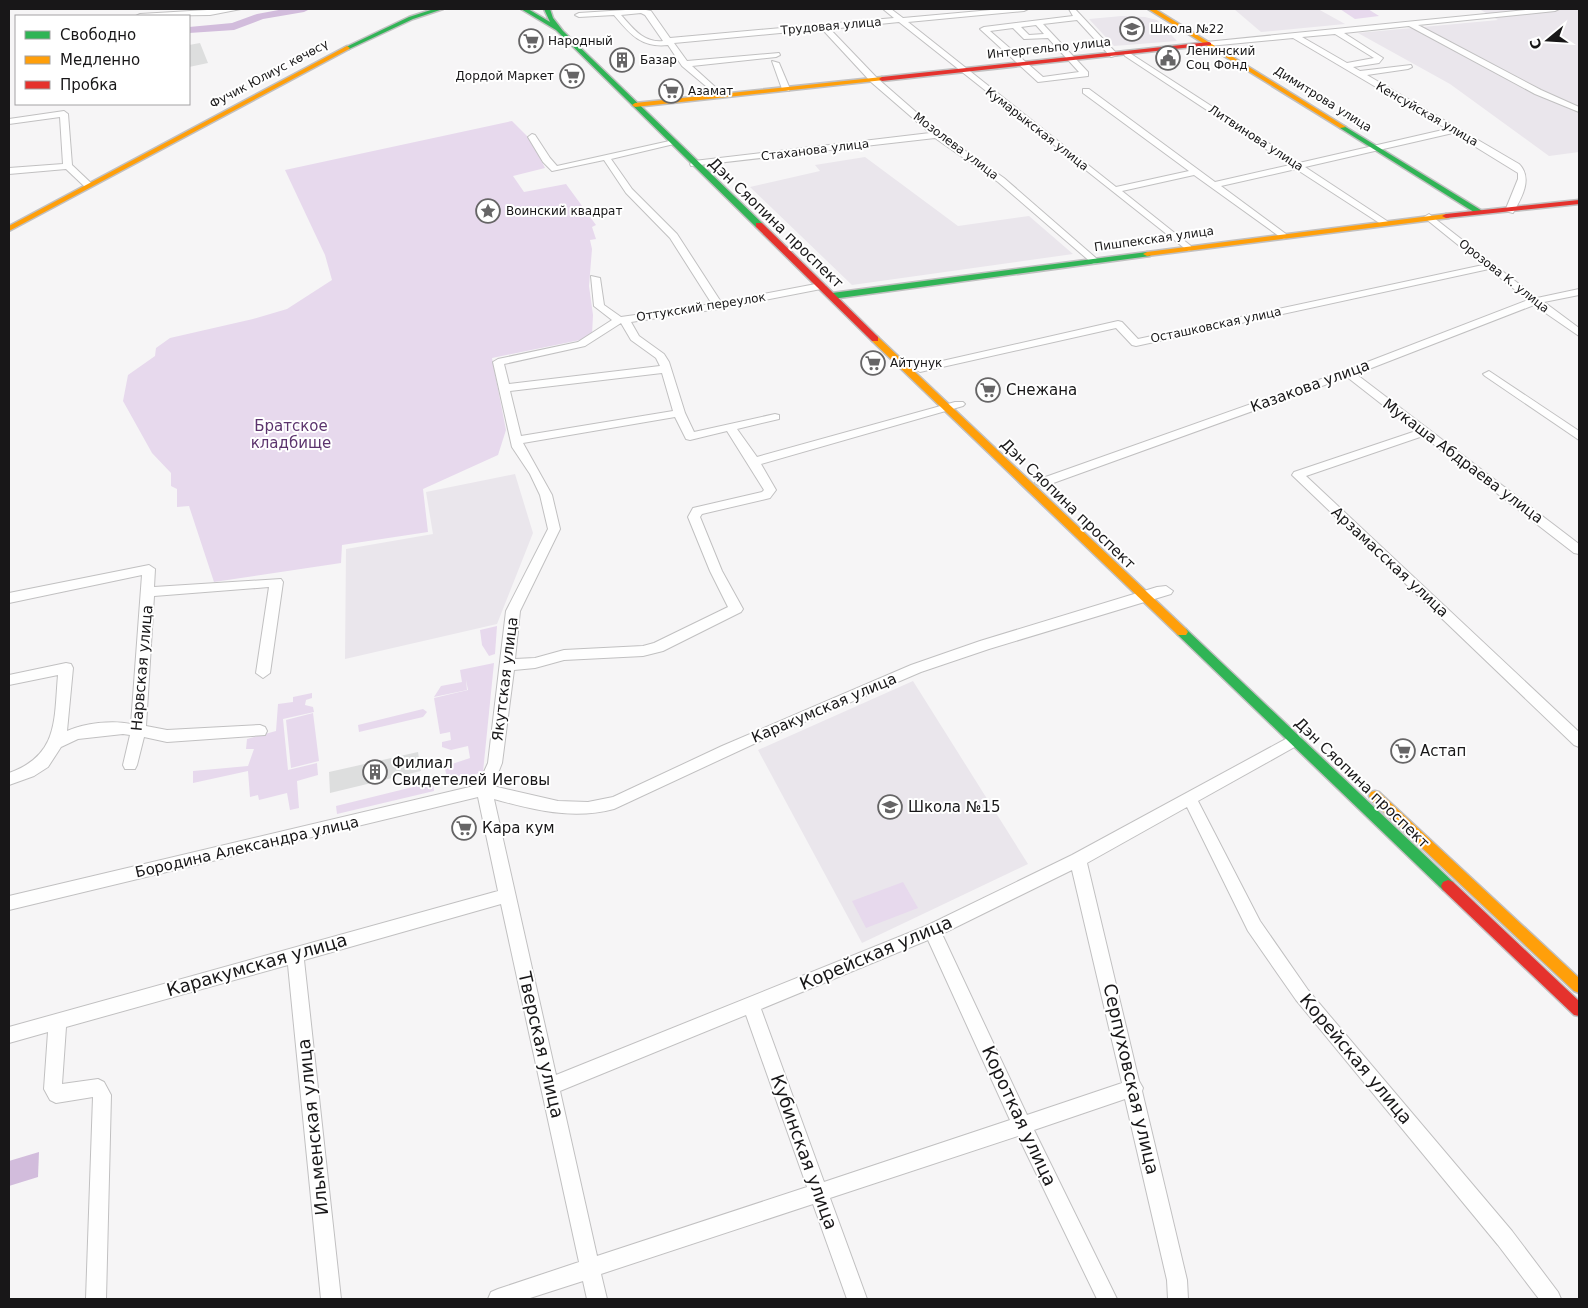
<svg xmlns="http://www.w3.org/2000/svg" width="1588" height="1308" font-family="'DejaVu Sans',sans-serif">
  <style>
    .built { fill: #eae6ec }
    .green { fill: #e7d9ed }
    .water { fill: #d2bcdc }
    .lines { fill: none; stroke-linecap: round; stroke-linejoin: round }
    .river { fill: #d2bcdc; fill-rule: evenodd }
    .building { fill: #dddede }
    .street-casing { stroke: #c1c0c1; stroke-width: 2 }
    .fast-casing { stroke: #c1c0c1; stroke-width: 3 }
    .slow-casing { stroke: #c1c0c1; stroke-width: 3 }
    .jam-casing { stroke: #c1c0c1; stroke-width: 3 }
    .street { fill: #fefefe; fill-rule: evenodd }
    .fast { fill: #30b455; fill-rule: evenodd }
    .slow { fill: #ff9f0a; fill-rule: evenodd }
    .jam { fill: #e5322d; fill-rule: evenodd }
    .labels { text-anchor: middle; stroke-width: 4; stroke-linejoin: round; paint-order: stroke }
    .far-street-label { font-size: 12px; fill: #181718; stroke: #fff }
    .far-poi-label { font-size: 12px; fill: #181718; stroke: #fff; text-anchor: start }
    .street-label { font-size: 15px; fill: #181718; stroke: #fff }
    .poi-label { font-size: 15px; fill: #181718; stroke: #fff; text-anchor: start }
    .park-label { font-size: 15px; fill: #5c346d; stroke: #fff }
    .near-street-label { font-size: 18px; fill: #181718; stroke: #fff }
  </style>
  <rect width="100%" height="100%" fill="#f6f5f6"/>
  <!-- built -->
  <g class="built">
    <path d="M1234,9H1318L1345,24L1261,32Z"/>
    <path d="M1479,9H1579V152L1549,156L1450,84L1358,33L1498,20Z"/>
    <path d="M1122,16L1145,17L1157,20L1177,41L1114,46L1089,19Z"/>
    <path d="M865,157L958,226L1029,216L1073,254L852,285L750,187L820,171L815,165Z"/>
    <path d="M515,474L533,533L497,624L345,659L346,549L433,534L426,492Z"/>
    <path d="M913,681L1028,864L862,943L758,750Z"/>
  </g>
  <!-- green -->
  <g class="green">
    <path d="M1340,9H1368L1379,16L1355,19Z"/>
    <path d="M512,121L531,140L545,168L513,176L524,192L566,184L596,225L592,227L596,239L590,240L592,249L589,286L593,315L592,335L585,339L492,358L506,430L498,455L423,489L428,532L342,545L341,563L214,582L189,506L177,507V489L171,486V473L152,453L123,401L128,375L155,356L156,348L170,338L253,319L287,309L332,280L325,255L285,170Z"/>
    <path d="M497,626L495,654L489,656L482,645L480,630Z"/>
    <path d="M494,663L483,772L448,781L445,769L449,765L470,758L468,746L451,750L442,747V742L451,740L450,732L440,734L434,698L468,690L466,680L467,690L434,697L441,686L462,682L460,670Z"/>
    <path d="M312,693V698L306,700L305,705L313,707L314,712L283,719L288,770L317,763L318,775L297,781L299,808L290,810L287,793L259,800L258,795L250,797L248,771L193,783V771L248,766L254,749H246L247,739L276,731L278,704L293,702V697Z"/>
    <path d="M423,709L427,712L423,717L359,732L358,725Z"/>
    <path d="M313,713L319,761L291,768L286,720Z"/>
    <path d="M433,782L434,791L337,814L336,806Z"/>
    <path d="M903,882L918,908L866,928L852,901Z"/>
  </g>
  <!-- water -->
  <path class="water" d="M39,1152L38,1177L9,1186V1161Z"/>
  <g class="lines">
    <!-- river -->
    <path class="river" d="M284,9H310L304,12L263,19L234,30L189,33V27L232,23L257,14Z"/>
  </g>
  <!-- building -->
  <g class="building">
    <path d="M200,43L208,63L189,67V45Z"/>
    <path d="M418,752L421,771L330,793L329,772Z"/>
  </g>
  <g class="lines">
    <!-- street casing -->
    <g class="street-casing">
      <g id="street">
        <path d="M224,9H241L210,15L136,16L140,14Z"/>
        <path d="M641,9L651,11L670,38L894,18L883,9H891L903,18L1002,9H1028L1024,11L908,22L1116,187L1189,171L1083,93V89H1089L1215,182L1290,165L1125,56L1124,54L1128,52L1299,163L1447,129L1293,38L1209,46L1205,44L1206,42L1535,9H1559L1555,11L1418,25L1541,90L1579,107V112L1535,94L1409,26L1344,33L1383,58L1379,63L1353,67L1360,71L1411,65L1412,67L1408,69L1367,75L1519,164C1533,178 1522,197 1513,213L1505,211L1518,179V173L1453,133L1305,167L1387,221L1389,223L1384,226L1296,169L1221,186L1286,234V238L1283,239L1194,175L1122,191L1191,246V250L1188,251L899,22L830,29L877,78L940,133L1004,178L1097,259V263L1093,264L998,182L935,138L691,166L690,164L694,161L930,133L871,82L822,29L674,43L687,61L779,53L780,55L776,57L692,66L723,94L724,96L720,98L682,66L668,45C641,48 630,34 614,15L579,17L575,15L579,13ZM641,13L645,15L663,41C643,43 633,28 621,15ZM1335,34L1374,58L1347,63L1302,37Z"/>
        <path d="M1069,9H1075L1118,55L1111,57L1077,20L1043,24L1088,72V76L1038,82L980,29L984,27L1073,16ZM1036,25L1044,34L1029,35L1021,27ZM1013,28L1024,39L1048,38L1079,72L1043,77L990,31Z"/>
        <path d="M772,61L779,63L790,89L789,91L782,89Z"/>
        <path d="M64,111L68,114L72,165L91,183V187H85L66,169L9,174V168L63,164L60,117L9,124V119Z"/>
        <path d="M532,134L535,135L550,158L557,166L674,140V144L611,159L632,189L677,234L721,302L821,283L826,286L821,289L718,309L631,322L639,336L664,354L669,362L685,413L694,432L775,414L779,415V419L737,429L757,457L955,402H963L965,404L963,406L761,464L776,490L770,498L702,514L700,517L722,571L743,609L741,612L663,651L643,656L564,660L535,668L514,670L502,763L493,786L558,801L588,802L613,797L722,746L911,665L980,641L1157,587L1166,586L1173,591L1171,594L989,649L921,672L758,742L614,809C573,820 533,810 494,799L556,1075L926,926L1072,855L1295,734L1300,736L1302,740L1300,744L1198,801L1260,921L1308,990L1512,1231L1558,1292L1561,1299H1539L1498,1245L1296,1000L1248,931L1187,807L1087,863L1139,1081L1143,1088L1142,1091L1187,1280L1188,1299H1168L1167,1280L1125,1099L1034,1130L1117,1299H1097L1018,1136L830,1198L867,1299H847L813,1204L601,1274L607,1299H587L583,1281L527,1299H488L491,1292L498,1289L579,1262L501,904L304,960L341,1299H321L288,965L66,1027L62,1084L98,1079L104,1082L111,1095L106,1299H86L93,1097L56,1103L50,1100L44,1089L48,1032L9,1043V1027L498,891L478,797L9,910V896L478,785L488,763L506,611L548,529L540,495L530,474L512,447L493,362L498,359L578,342L612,320L594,306L591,276L600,278L604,305L621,317L712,304L670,238L626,193L604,160L552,171L543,162L528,137ZM621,323L631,340L656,358L660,366L509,384L504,364L585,346ZM662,373L673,411L521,436L510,391ZM675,417L686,439L690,440L727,431L764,490L762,492L693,508L688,517L710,571L728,607L654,643L643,646L564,650L535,658L515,659L520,611L560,529L552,495L523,443ZM1072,870L1122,1083L1027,1115L942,934ZM928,940L1010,1120L824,1182L761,1009ZM746,1015L807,1187L597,1256L560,1091Z"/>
        <path d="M1429,214L1537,298L1579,289V295L1544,302L1579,328V336L1534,305L1356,374L1579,544V554L1574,553L1423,436L1306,476L1579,732V747L1574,745L1292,475L1294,472L1416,431L1347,377L1045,486L1041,487L1035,483L1037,480L1344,371L1528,300L1489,269L1136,346L1132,345L1116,328L920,372L915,369L920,366L1118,321L1122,322L1138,339L1483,265L1426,219L1424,217Z"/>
        <path d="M1489,371L1579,431V440L1485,376L1483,374Z"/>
        <path d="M149,565L155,569L154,587L281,579L283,582L270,673L263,678L256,673L269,587L154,596L146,726L167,730L260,725L265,727L267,731L265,735L167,742L144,737L137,765L135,769H125L123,765L130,735L123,734L78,739L61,747L48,767L34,776L9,785V773C59,755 54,720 58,675L9,685V675L66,663L71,664L73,668L67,731C85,723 112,720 131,724L142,575L9,603V593Z"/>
      </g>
    </g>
    <!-- fast casing -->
    <g class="fast-casing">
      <g id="fast">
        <path d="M434,9H443L413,19L349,49L344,48L409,17Z"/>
        <path d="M521,9H528L550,22L544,9H550L553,18L563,31L762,223V227H756L556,30Z"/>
        <path d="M1340,126H1344L1484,212L1477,214L1340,128Z"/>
        <path d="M1147,252L1151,254L1150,256L832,299L828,296L832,293Z"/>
        <path d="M1182,628L1186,629L1453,882L1455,886L1453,890L1448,892L1443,890L1178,635L1176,632L1178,629Z"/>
      </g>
    </g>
    <!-- slow casing -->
    <g class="slow-casing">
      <g id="slow">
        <path d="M1148,9H1155L1346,127L1340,128Z"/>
        <path d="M347,46L350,48L349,49L9,231V226Z"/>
        <path d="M882,77L884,78V80L635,107L632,105L635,103Z"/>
        <path d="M1446,214L1450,216L1449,218L1147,256L1143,254L1147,252Z"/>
        <path d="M875,336L878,337L1186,629L1188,632L1186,635H1178L872,341V337Z"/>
        <path d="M1375,791L1379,792L1579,978V993L1574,991L1371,800L1369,796L1371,792Z"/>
      </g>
    </g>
    <!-- jam casing -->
    <g class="jam-casing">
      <g id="jam">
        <path d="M1209,42L1211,43V45L882,81L879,79L882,77Z"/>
        <path d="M1579,200V204L1446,218L1442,216L1446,214Z"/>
        <path d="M756,223H762L878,337V341H872L756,227Z"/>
        <path d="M1448,880L1453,882L1579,1001V1016L1574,1015L1443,890L1441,886L1443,882Z"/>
      </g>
    </g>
    <!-- street -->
    <use href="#street" class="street"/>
    <!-- fast -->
    <use href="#fast" class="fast"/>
    <!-- slow -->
    <use href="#slow" class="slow"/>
    <!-- jam -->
    <use href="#jam" class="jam"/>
  </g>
  <!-- icons -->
  <defs>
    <g id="school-ring" transform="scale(1.25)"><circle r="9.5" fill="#fff" stroke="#666566" stroke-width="1.5"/><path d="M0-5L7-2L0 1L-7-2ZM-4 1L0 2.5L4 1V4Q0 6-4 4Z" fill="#666566"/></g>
    <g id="supermarket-ring" transform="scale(1.25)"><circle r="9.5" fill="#fff" stroke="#666566" stroke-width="1.5"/><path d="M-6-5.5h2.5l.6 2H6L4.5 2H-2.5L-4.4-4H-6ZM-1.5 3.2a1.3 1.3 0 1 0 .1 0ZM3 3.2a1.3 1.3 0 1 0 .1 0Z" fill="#666566"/></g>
    <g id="civic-ring" transform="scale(1.25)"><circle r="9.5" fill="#fff" stroke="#666566" stroke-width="1.5"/><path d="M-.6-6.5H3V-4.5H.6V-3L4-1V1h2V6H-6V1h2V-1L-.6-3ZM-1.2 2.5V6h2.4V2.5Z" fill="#666566"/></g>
    <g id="building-ring" transform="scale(1.25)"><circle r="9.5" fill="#fff" stroke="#666566" stroke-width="1.5"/><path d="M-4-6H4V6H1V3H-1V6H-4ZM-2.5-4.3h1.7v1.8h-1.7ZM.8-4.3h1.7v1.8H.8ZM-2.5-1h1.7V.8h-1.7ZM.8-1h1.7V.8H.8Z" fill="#666566"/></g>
    <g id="sight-ring" transform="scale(1.25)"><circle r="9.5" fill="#fff" stroke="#666566" stroke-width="1.5"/><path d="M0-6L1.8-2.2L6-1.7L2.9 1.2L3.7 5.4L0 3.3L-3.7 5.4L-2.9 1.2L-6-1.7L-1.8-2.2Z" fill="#666566"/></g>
  </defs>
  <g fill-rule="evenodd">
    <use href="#school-ring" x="1132" y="29"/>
    <use href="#supermarket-ring" x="531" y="41"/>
    <use href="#civic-ring" x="1168" y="58"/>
    <use href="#building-ring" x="622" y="60"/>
    <use href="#supermarket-ring" x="572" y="76"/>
    <use href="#supermarket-ring" x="671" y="91"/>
    <use href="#sight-ring" x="488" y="211"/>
    <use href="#supermarket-ring" x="873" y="363"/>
    <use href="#supermarket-ring" x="988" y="390"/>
    <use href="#supermarket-ring" x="1403" y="751"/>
    <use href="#building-ring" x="375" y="772"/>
    <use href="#school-ring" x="890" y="807"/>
    <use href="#supermarket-ring" x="464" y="828"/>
  </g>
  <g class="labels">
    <!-- far-street labels -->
    <g class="far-street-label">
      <text transform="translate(831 26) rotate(-5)" y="4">Трудовая улица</text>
      <text transform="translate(1049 48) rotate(-6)" y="4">Интергельпо улица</text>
      <text transform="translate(269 74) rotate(-28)" y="4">Фучик Юлиус көчөсү</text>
      <text transform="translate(1323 99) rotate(32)" y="4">Димитрова улица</text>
      <text transform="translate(1427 114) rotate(30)" y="4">Кенсуйская улица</text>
      <text transform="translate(1037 129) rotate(38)" y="4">Кумарыкская улица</text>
      <text transform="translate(1256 138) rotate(33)" y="4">Литвинова улица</text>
      <text transform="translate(956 146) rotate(37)" y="4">Мозолева улица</text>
      <text transform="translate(815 150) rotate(-7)" y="4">Стаханова улица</text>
      <text transform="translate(1154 239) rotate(-8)" y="4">Пишпекская улица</text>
      <text transform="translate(1504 276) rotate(38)" y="4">Орозова К. улица</text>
      <text transform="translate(701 307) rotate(-9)" y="4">Оттукский переулок</text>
      <text transform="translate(1216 325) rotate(-12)" y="4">Осташковская улица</text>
    </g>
    <!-- far-poi labels -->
    <g class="far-poi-label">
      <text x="1150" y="33">Школа №22</text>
      <text x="548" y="45">Народный</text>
      <text x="1186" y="55">Ленинский<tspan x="1186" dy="14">Соц Фонд</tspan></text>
      <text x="640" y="64">Базар</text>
      <text x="554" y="80" text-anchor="end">Дордой Маркет</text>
      <text x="688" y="95">Азамат</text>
      <text x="506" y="215">Воинский квадрат</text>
      <text x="890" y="367">Айтунук</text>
    </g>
    <!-- street labels -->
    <g class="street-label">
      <text transform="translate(776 223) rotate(44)" y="5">Дэн Сяопина проспект</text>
      <text transform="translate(1310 386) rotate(-20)" y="5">Казакова улица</text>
      <text transform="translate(1463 461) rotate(37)" y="5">Мукаша Абдраева улица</text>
      <text transform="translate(1068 504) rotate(44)" y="5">Дэн Сяопина проспект</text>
      <text transform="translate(1390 562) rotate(43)" y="5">Арзамасская улица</text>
      <text transform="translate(142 668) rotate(-85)" y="5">Нарвская улица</text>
      <text transform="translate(505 679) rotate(-83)" y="5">Якутская улица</text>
      <text transform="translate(824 708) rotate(-23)" y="5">Каракумская улица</text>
      <text transform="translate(1362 783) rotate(44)" y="5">Дэн Сяопина проспект</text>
      <text transform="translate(247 847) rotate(-13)" y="5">Бородина Александра улица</text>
    </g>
    <!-- poi labels -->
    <g class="poi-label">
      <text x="1006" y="395">Снежана</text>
      <text x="1420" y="756">Астап</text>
      <text x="392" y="768">Филиал<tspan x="392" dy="17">Свидетелей Иеговы</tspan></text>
      <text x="908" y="812">Школа №15</text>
      <text x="482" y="833">Кара кум</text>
    </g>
    <!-- park labels -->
    <g class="park-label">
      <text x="291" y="431">Братское<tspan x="291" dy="17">кладбище</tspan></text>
    </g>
    <!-- near-street labels -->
    <g class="near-street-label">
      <text transform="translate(876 953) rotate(-23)" y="6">Корейская улица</text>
      <text transform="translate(257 965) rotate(-16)" y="6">Каракумская улица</text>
      <text transform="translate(541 1045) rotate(77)" y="6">Тверская улица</text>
      <text transform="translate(1356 1059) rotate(50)" y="6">Корейская улица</text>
      <text transform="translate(1131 1079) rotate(77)" y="6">Серпуховская улица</text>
      <text transform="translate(1019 1116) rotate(65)" y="6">Короткая улица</text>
      <text transform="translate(313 1127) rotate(-96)" y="6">Ильменская улица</text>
      <text transform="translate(804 1152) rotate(70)" y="6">Кубинская улица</text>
    </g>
  </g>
  <!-- border -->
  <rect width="1588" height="1308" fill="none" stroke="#181718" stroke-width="20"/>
  <!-- legend -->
  <rect x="15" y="15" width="175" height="90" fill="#ffffff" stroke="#a3a2a3"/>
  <rect x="25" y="31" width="25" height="8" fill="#30b455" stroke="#a3a2a3"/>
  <text x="60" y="40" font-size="15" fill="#181718">Свободно</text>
  <rect x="25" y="56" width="25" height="8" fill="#ff9f0a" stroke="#a3a2a3"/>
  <text x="60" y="65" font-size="15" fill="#181718">Медленно</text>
  <rect x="25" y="81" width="25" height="8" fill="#e5322d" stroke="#a3a2a3"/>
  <text x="60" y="90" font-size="15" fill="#181718">Пробка</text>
  <!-- north arrow -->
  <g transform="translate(1548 40) rotate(252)" stroke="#ffffff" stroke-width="4" paint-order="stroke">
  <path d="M0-4L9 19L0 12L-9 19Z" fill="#181718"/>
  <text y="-8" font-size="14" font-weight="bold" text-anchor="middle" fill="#181718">С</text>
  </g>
</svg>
